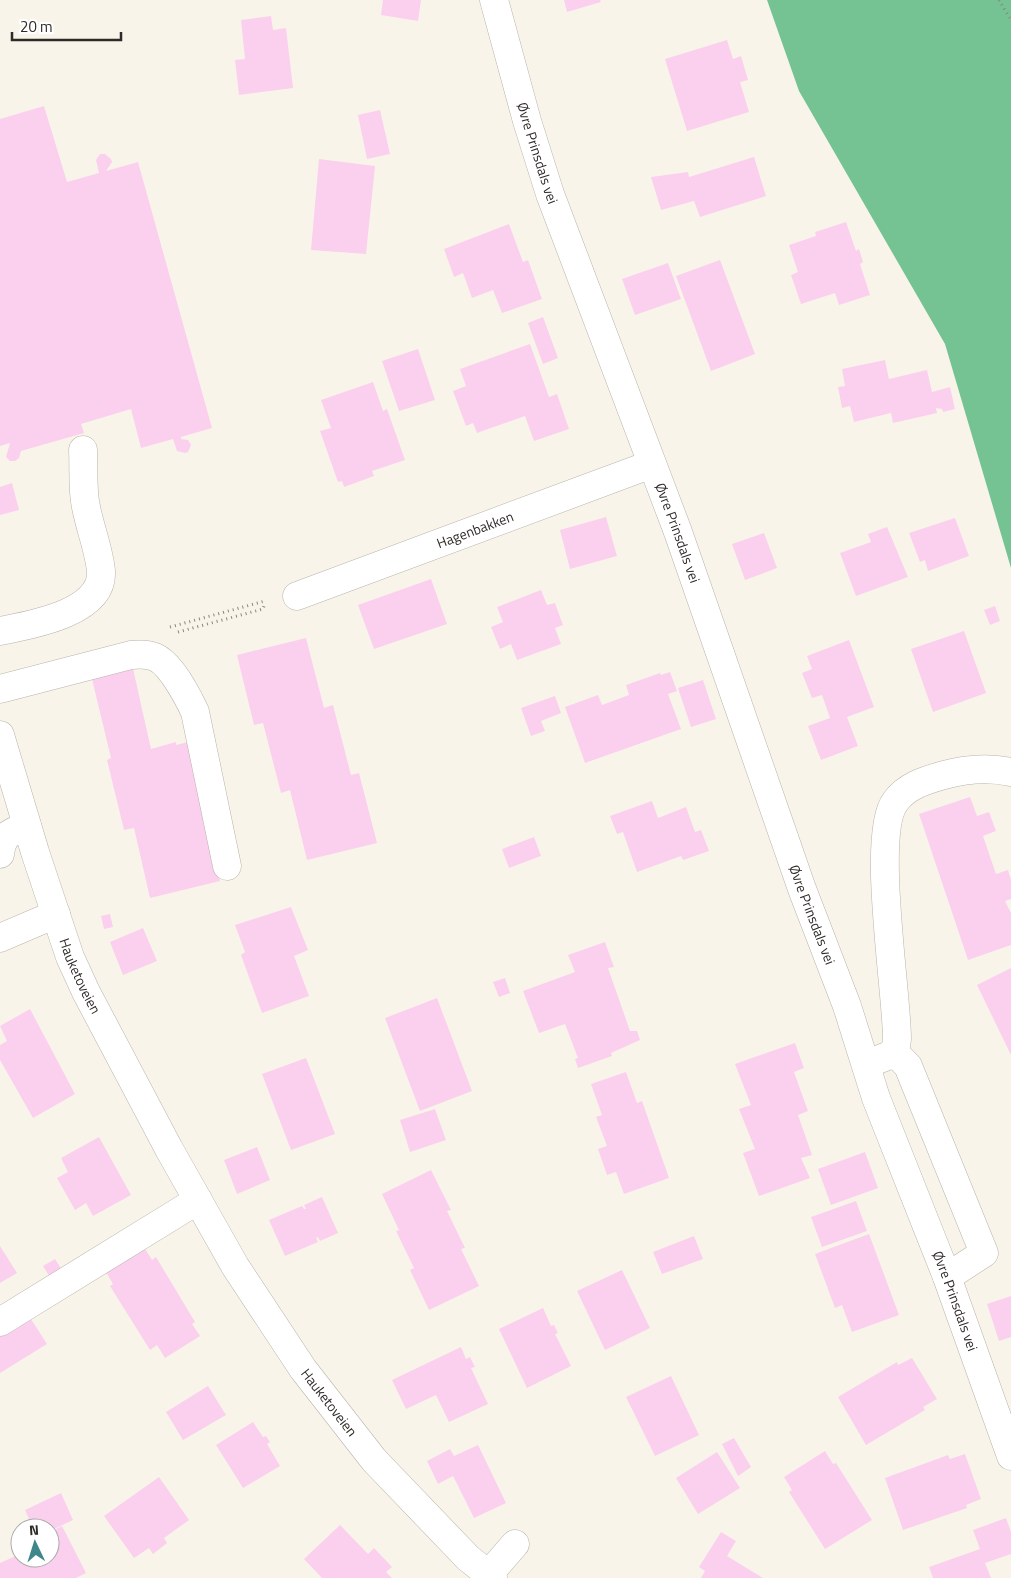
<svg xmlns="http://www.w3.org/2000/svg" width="1011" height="1578" font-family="'Titillium Web',sans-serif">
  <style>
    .forest { fill: #75c392 }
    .building { fill: #fbd0ef }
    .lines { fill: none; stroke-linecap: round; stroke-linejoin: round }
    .minor-casing { stroke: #b9b3aa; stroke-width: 29 }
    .path { stroke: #8b8781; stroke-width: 3; stroke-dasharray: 1 4; stroke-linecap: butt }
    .minor { stroke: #fff; stroke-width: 28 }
    .labels { text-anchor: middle; stroke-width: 4.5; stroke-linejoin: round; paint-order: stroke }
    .street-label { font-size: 14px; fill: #2d2a27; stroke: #fff }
  </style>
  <rect width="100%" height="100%" fill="#f9f4ea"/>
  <!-- forest -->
  <path class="forest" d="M767,0H1011V568L945,344L799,91Z"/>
  <!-- building -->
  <g class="building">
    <path d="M383,0H421L418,21L381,15Z"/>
    <path d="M564,0H600L601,2L567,12Z"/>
    <path d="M271,16L273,30L286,28L293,88L239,95L235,60L245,59L241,20Z"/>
    <path d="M727,40L733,59L741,56L748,80L740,82L749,112L687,131L665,59Z"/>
    <path d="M44,106L67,182L99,173L96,160L100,154H105L111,159L112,162L106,171L138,162L212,428L181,437V439L188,440L191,445L188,452L185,453L177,451L173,439L141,448L131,409L81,424L84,433L21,451L19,458L15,461H10L6,457L10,443L0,446V119Z"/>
    <path d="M380,110L390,154L367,159L358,115Z"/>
    <path d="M754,157L766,196L700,217L694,201L661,210L651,177L688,172L689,177Z"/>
    <path d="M319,159L375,166L366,254L311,250Z"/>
    <path d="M846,222L856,251L859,249L863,262L860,264L870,295L839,305L835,293L801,304L791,275L798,272L789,245L816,236L815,232Z"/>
    <path d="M509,224L523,262L528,260L542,299L502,313L493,290L472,298L463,273L454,277L444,249Z"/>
    <path d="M720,260L755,354L711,371L676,276Z"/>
    <path d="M668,263L681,299L635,315L622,279Z"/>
    <path d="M543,317L558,358L543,364L528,323Z"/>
    <path d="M530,344L549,397L557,394L569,429L534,441L525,416L477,433L473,423L466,426L453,391L466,386L460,369Z"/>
    <path d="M418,349L435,400L399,411L382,361Z"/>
    <path d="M885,360L889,379L927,370L932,392L950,387L955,409L943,412L942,409L936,408L937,413L893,423L891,413L854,422L850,406L842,408L838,387L845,386L842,369Z"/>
    <path d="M373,382L383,411L387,409L405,460L372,471L374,476L344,487L342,481L338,482L320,431L331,428L321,400Z"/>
    <path d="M12,483L19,510L0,515V487Z"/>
    <path d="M606,517L617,556L570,569L560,530Z"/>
    <path d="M955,518L969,556L928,571L925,560L920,562L909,533Z"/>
    <path d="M887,527L908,577L856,596L840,553L871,542L868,534Z"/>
    <path d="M764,533L777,568L745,580L732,544Z"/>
    <path d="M431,579L447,624L374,649L358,605Z"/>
    <path d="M541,590L547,605L555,603L563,625L555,628L561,644L517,660L511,644L500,649L491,627L503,622L497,607Z"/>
    <path d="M995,606L1000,621L990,625L984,610Z"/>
    <path d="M964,631L986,693L933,712L911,649Z"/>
    <path d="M306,638L324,708L333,705L351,775L359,773L377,843L307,860L290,790L281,793L263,723L254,725L237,655Z"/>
    <path d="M849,640L874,707L847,717L858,746L821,760L808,726L830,718L822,695L812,698L802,673L812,669L807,656Z"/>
    <path d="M132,664L151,749L176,742V745L188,742L220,881L150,898L134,828L124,830L107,760L111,758L91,675Z"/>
    <path d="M670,672L677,691L668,694L681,729L585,763L565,707L598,695L602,705L629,695L626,685L660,673L661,675Z"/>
    <path d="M703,680L716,719L691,727L678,688Z"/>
    <path d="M555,696L561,713L541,721L545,731L531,736L521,708Z"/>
    <path d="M970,797L977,816L989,812L996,831L983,836L996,874L1008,870L1011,880V899L1005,901L1011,913V945L968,960L919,814Z"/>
    <path d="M652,801L658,818L686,807L695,832L701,830L709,851L683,860L681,856L637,872L623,832L617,834L610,816Z"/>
    <path d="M534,837L541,856L509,868L502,849Z"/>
    <path d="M291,907L308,950L294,956L309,996L262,1013L241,955L245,952L235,925Z"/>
    <path d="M110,914L113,927L104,929L101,916Z"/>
    <path d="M143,928L157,961L123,975L110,942Z"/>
    <path d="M605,942L614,967L608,968L630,1031H637L640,1040L611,1053L612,1056L578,1068L575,1059L578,1058L565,1024L539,1033L523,991L575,972L568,955Z"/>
    <path d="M1011,968V1055L977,985Z"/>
    <path d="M505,978L510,993L499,997L493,982Z"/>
    <path d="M437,998L472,1091L420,1111L385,1018Z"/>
    <path d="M30,1009L75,1094L33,1118L0,1060V1045L7,1041L0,1026Z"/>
    <path d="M795,1043L804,1068L794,1072L808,1111L798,1115L812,1155L801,1158L810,1178L759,1196L743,1153L755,1149L739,1109L751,1105L735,1064Z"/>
    <path d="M306,1058L335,1134L291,1150L262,1074Z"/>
    <path d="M626,1072L637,1103L642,1101L669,1178L624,1194L616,1172L607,1175L598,1149L607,1146L596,1117L602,1115L591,1084Z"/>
    <path d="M435,1109L446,1140L410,1152L400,1120Z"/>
    <path d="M99,1137L131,1195L93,1216L86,1203L75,1210L57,1178L68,1172L61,1158Z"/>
    <path d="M257,1147L270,1180L237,1194L224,1160Z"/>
    <path d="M865,1152L878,1188L831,1205L818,1169Z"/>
    <path d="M431,1170L451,1210L447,1211L465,1248L461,1249L479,1286L429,1310L410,1270L414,1268L396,1231L399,1230L382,1194Z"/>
    <path d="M322,1197L338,1233L320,1241L318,1237L316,1238L318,1242L285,1256L269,1220L302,1206L304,1209H306L304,1205Z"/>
    <path d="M856,1201L867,1231L822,1247L811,1217Z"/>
    <path d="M869,1234L899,1315L852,1332L842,1305L835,1308L815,1254Z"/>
    <path d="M694,1236L703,1259L662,1274L653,1252Z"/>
    <path d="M0,1246L17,1273L0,1283Z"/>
    <path d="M144,1247L152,1260L156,1257L195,1322L192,1324L200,1336L165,1358L157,1345L150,1350L110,1286L113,1284L106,1272Z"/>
    <path d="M55,1259L62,1270L50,1277L43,1266Z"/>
    <path d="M622,1270L650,1328L605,1350L577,1291Z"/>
    <path d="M1011,1296V1337L999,1341L987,1304Z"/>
    <path d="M543,1308L551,1326L554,1325L558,1333L555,1334L571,1366L527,1388L499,1329Z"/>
    <path d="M29,1316L47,1344L0,1373V1333Z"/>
    <path d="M461,1347L466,1359L470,1357L475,1367L471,1368L488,1404L449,1422L436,1395L406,1409L392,1380Z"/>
    <path d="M912,1358L937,1399L923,1407L925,1410L866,1445L838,1397L897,1362L898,1365Z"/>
    <path d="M671,1376L699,1435L655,1456L626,1397Z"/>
    <path d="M208,1386L226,1415L183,1440L166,1412Z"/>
    <path d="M253,1422L263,1437L266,1436L270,1442L267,1444L280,1466L243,1488L216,1445Z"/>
    <path d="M734,1438L751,1467L738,1476L722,1444Z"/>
    <path d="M478,1445L506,1503L474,1518L453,1476L438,1484L427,1461L450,1449L454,1456Z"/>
    <path d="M825,1451L833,1464L836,1463L872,1520L825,1549L789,1492L792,1490L784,1477Z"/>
    <path d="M717,1452L740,1488L698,1514L676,1478Z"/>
    <path d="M965,1454L981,1499L966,1505L967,1508L903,1530L885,1478L948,1455L950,1459Z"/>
    <path d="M159,1477L189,1520L164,1538L167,1543L153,1554L149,1548L134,1558L104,1516Z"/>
    <path d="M61,1493L73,1520L50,1531V1528H33L25,1510Z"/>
    <path d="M1006,1518L1011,1532V1554L985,1563L991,1578H933L929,1567L980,1549L973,1530Z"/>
    <path d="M340,1525L368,1554L374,1548L392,1567L386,1572L392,1578H322L304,1559Z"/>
    <path d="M62,1526L86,1573L76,1578H0V1563L20,1554V1558H50V1532Z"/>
    <path d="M721,1532L736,1541L727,1556L763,1578H701L705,1571L699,1567Z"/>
  </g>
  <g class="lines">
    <!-- minor casing -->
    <g class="minor-casing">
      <g id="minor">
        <path id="s1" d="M494,0L527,121L550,194L678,532L802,889L847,1006L876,1098L947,1277L1011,1456"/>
        <path id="s2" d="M297,596L652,464"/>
        <path d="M0,631C30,625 104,613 101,571C99,550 90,528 86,507C82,489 84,469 83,450"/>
        <path d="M0,689L131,655C139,654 147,654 155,657C171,664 188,697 195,712L227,866"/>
        <path id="s3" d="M0,735L35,852L70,957L86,992L169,1149L235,1266L303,1369L374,1460L468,1558L493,1578"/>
        <path d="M0,854C3,834 9,833 27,826"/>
        <path d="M0,938L56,914"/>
        <path d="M895,1053L908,1066L984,1253L947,1277"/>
        <path d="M867,1064L895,1053L897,1039C897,992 871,835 895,802C906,786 926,780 944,775C966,769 989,767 1011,772"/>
        <path d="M0,1322L198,1200"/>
        <path d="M489,1574L515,1544"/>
      </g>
    </g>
    <!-- path -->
    <g class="path">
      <path d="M999,0L1011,20"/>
      <path d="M170,627L265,601"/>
      <path d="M178,632L263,609L265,603"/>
    </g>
    <!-- minor -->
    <use href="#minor" class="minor"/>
  </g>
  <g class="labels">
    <!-- street labels -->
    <g class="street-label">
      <text dy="5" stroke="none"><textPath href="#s1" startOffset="159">Øvre Prinsdals vei</textPath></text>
      <text dy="5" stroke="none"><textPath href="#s2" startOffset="190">Hagenbakken</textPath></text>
      <text dy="5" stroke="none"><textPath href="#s1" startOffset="564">Øvre Prinsdals vei</textPath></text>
      <text dy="5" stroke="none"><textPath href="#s1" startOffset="969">Øvre Prinsdals vei</textPath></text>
      <text dy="5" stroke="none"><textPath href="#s3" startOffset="254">Hauketoveien</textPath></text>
      <text dy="5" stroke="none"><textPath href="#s1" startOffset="1381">Øvre Prinsdals vei</textPath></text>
      <text dy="5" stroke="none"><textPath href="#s3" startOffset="749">Hauketoveien</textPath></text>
    </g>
  </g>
  <!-- north arrow -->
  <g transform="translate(35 1543) rotate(356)"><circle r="24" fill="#ffffff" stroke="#abaaa9"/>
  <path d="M0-4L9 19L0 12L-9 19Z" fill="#3f878a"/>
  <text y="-8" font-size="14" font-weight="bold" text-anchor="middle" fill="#2d2a27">N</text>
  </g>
  <!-- scale -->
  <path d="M12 32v8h109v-8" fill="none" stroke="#2d2a27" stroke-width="2.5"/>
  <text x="20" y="32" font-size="15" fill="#2d2a27" stroke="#ffffff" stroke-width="4" paint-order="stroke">20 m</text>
</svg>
